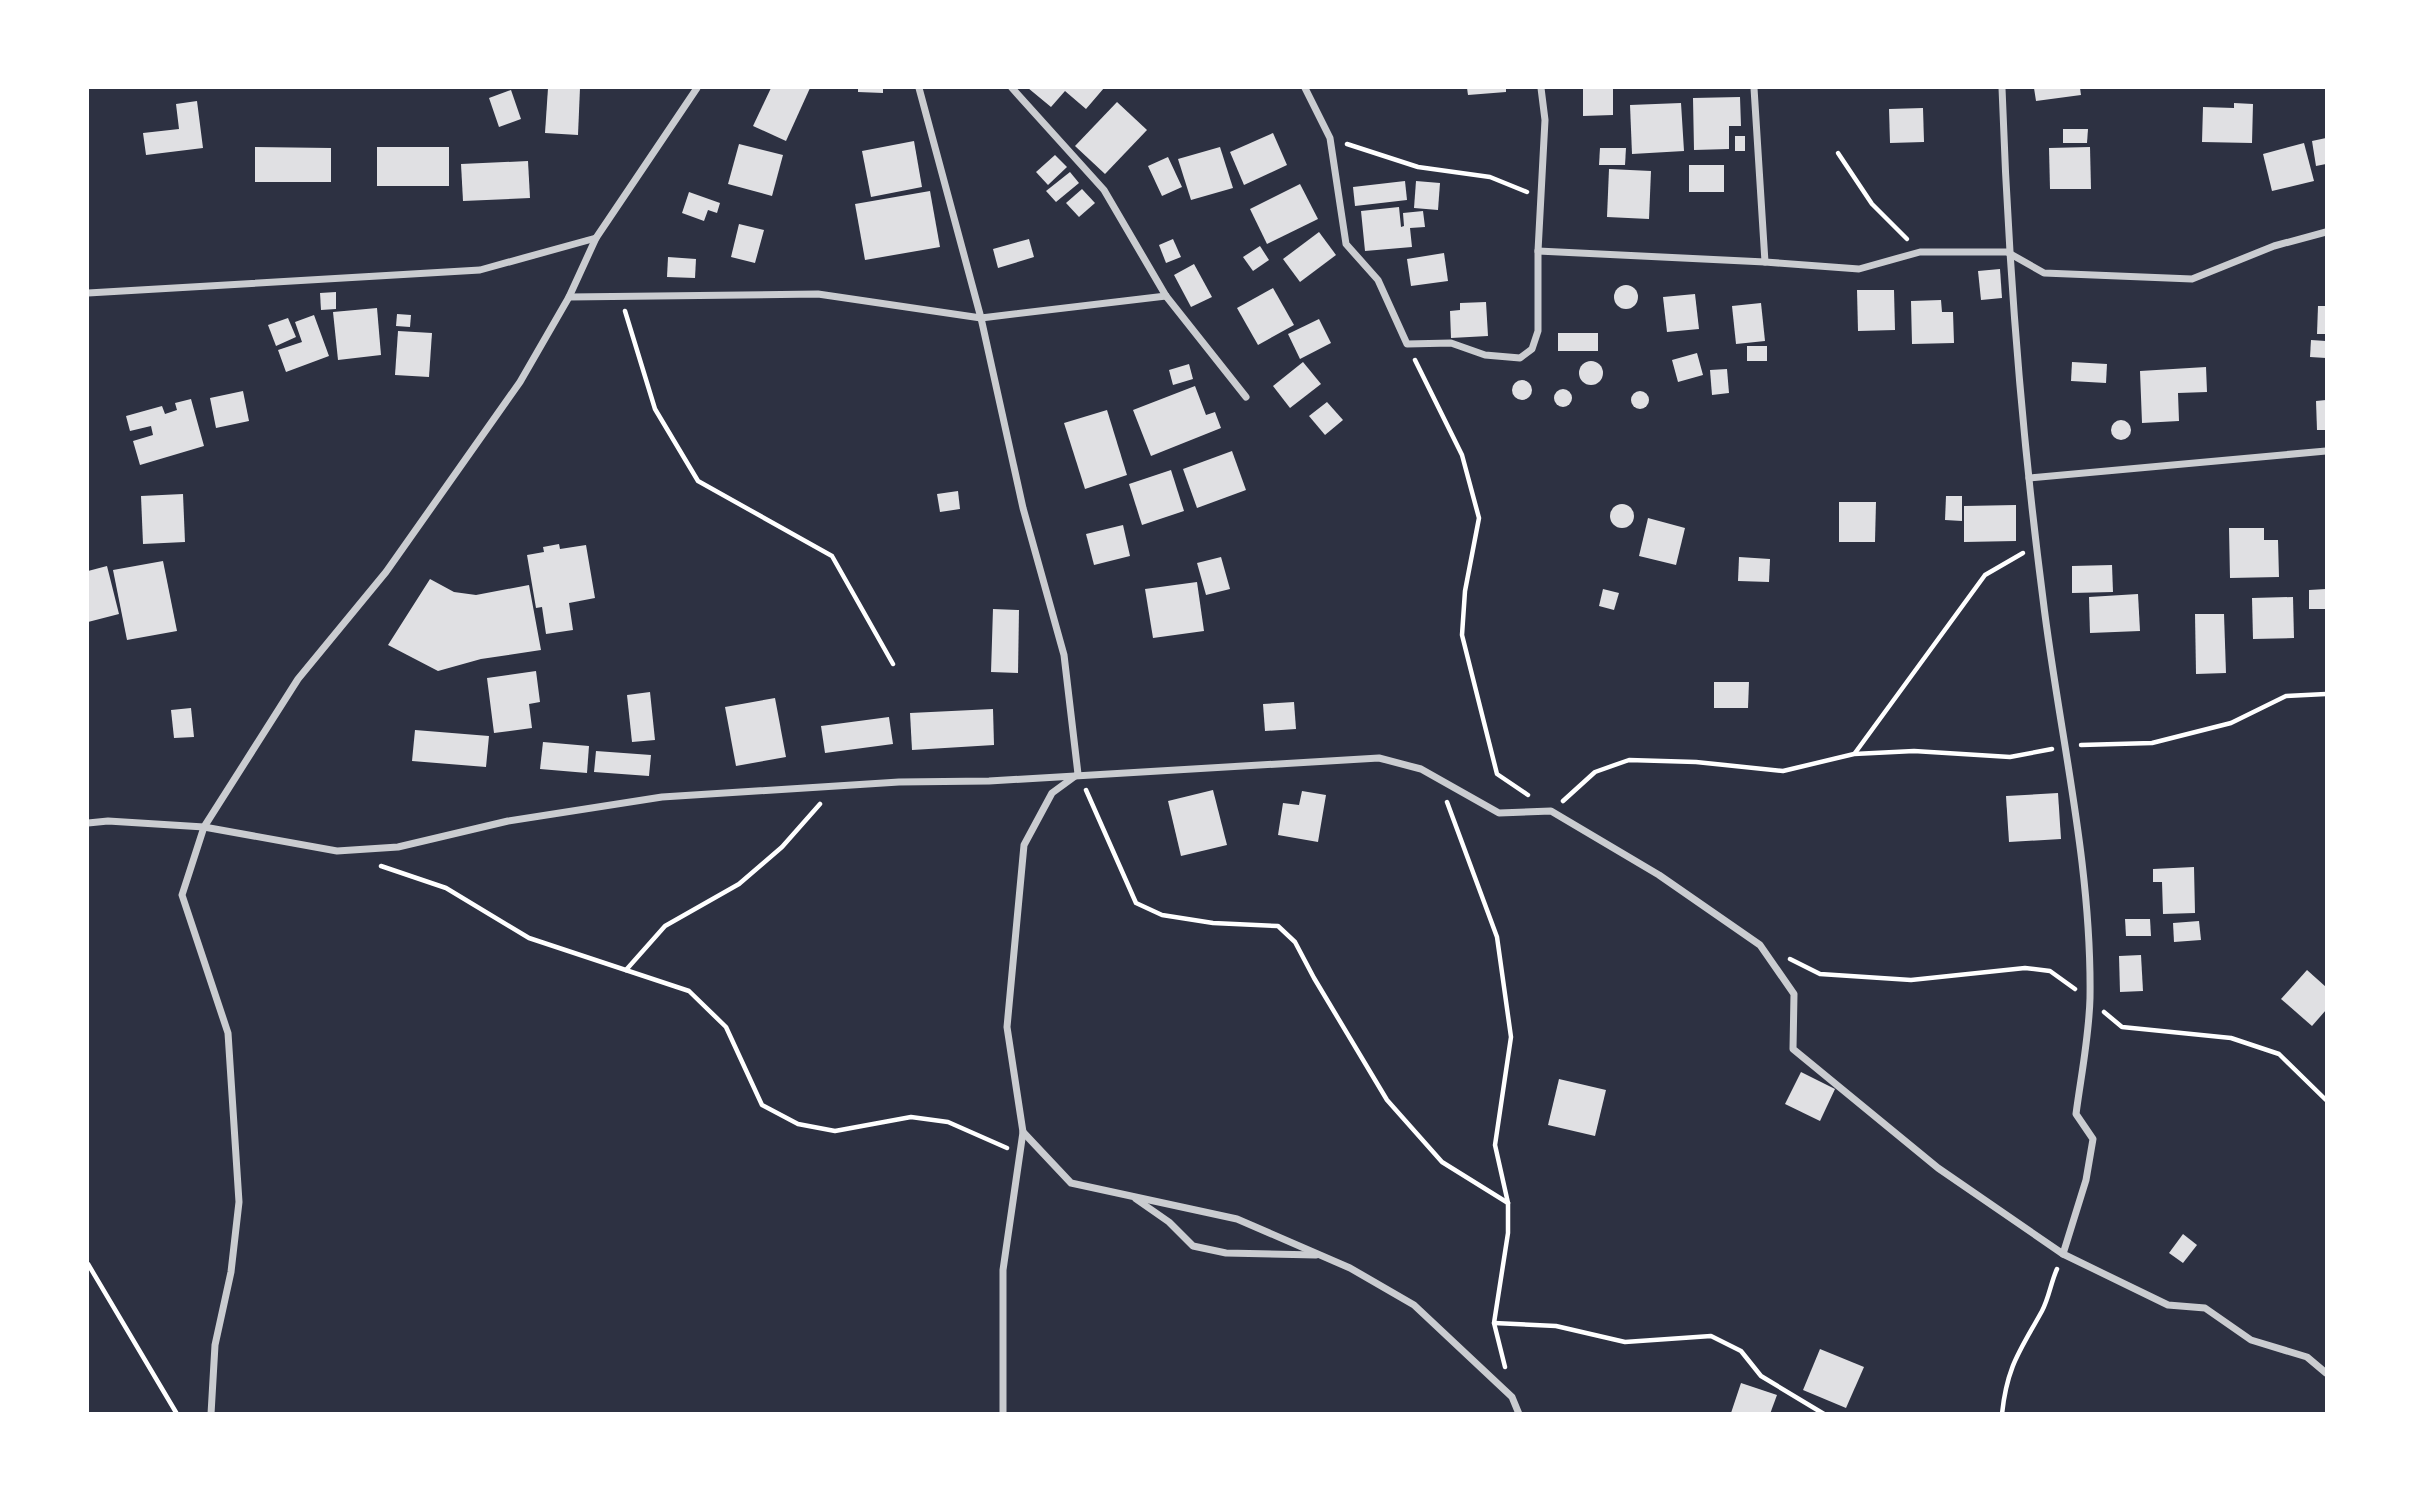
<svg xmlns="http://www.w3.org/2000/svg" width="2414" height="1501" font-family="'Sofia Sans Condensed',sans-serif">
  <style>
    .building { fill: #e0e0e3 }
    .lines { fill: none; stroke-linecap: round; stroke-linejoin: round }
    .path { stroke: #fff; stroke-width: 4.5 }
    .minor { stroke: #caccd0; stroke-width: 7 }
  </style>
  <rect width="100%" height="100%" fill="#2d3142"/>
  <!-- building -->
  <g class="building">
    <path d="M548,88H580L578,135L545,133Z"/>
    <path d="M771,88H810L786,141L753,126Z"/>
    <path d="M858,88H883V93L858,92Z"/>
    <path d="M1028,88H1104L1086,109L1065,91L1051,107Z"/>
    <path d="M1467,88H1506V92L1468,95Z"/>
    <path d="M1583,88H1613V115L1583,116Z"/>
    <path d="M2034,88H2080L2081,95L2036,101Z"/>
    <path d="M511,90L521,119L499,127L489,98Z"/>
    <path d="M1740,97L1741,126H1729V149L1694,150L1693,98Z"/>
    <path d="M197,101L203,148L146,155L143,133L179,129L176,104Z"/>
    <path d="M1117,102L1147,130L1105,174L1075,146Z"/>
    <path d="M1681,103L1684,151L1632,154L1630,105Z"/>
    <path d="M2234,103L2253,104L2252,143L2202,142L2203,107L2234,108Z"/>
    <path d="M1923,108L1924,142L1890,143L1889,109Z"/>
    <path d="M2063,129H2088L2087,143H2063Z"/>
    <path d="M1273,133L1287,165L1244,185L1230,152Z"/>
    <rect x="1735" y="136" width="10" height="15"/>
    <path d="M2326,138V164L2316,166L2312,141Z"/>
    <path d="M914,141L922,187L871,197L862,151Z"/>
    <path d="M2304,143L2314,181L2272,191L2263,154Z"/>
    <path d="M739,144L783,155L772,196L728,184Z"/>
    <path d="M255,147L331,148V182H255Z"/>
    <rect x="377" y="147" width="72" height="39"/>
    <path d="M1220,147L1233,188L1191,200L1178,159Z"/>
    <path d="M2090,147L2091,189H2050L2049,148Z"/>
    <path d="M1600,148H1626L1625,165H1599Z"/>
    <path d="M1055,155L1067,167L1048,185L1036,172Z"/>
    <path d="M1168,157L1182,187L1162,196L1148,166Z"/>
    <path d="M528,161L530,198L463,201L461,164Z"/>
    <rect x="1689" y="165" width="35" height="27"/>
    <path d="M1609,169L1651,171L1649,219L1607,217Z"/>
    <path d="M1070,172L1079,183L1056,202L1046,191Z"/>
    <path d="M1405,181L1407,200L1355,206L1353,187Z"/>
    <path d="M1416,181L1440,183L1438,210L1414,208Z"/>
    <path d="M1300,184L1318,219L1267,244L1250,209Z"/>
    <path d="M1082,189L1095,203L1079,217L1066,203Z"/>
    <path d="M930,191L940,247L865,260L855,204Z"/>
    <path d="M689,192L720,203L717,213L708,210L704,221L682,213Z"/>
    <path d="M1399,207L1401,227L1404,226L1403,213L1423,211L1425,227L1410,228L1412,247L1365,251L1361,211Z"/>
    <path d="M739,224L764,230L755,263L731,257Z"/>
    <path d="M1319,232L1336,255L1300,282L1283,259Z"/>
    <path d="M1029,239L1034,257L998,268L993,249Z"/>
    <path d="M1173,239L1181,257L1166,263L1159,245Z"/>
    <path d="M1260,246L1269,260L1253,271L1243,257Z"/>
    <path d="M1444,253L1448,281L1411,286L1407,259Z"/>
    <path d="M668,257L696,259L695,278L667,277Z"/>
    <path d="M1194,264L1212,297L1191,307L1174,275Z"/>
    <path d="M2000,269L2002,298L1981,300L1978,271Z"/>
    <circle cx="1626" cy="297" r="12"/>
    <path d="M1273,288L1294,325L1258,345L1237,308Z"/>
    <path d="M1857,290H1894L1895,330L1858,331Z"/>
    <path d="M336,292V309L321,310L320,293Z"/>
    <path d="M1695,294L1699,329L1667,332L1663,297Z"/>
    <path d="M1941,300L1942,312H1953L1954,343L1912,344L1911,301Z"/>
    <path d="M1486,302L1488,336L1451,338L1450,311L1460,310V303Z"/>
    <path d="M1761,303L1765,341L1736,344L1732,306Z"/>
    <path d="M2318,306H2326V334H2317Z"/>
    <path d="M377,308L381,355L338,360L333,312Z"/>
    <path d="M397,314L411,315L410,327L396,326Z"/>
    <path d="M314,315L329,356L286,372L278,350L302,342L295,322Z"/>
    <path d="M288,318L296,337L276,346L268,325Z"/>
    <path d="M1319,319L1331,343L1300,359L1288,334Z"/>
    <path d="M398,331L432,333L429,377L395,375Z"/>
    <rect x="1558" y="333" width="40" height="18"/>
    <path d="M2311,340L2326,341V358L2310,357Z"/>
    <rect x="1747" y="346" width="20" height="15"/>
    <path d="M1697,353L1703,375L1678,382L1672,360Z"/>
    <circle cx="1591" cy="373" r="12"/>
    <path d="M1303,362L1321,384L1290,408L1273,386Z"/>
    <path d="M2072,362L2107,364L2106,383L2071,381Z"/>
    <path d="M1189,364L1193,379L1173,385L1169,370Z"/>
    <path d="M2206,367L2207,392L2178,393L2179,421L2142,423L2140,371Z"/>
    <path d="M1727,369L1729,393L1712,395L1710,370Z"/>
    <circle cx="1522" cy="390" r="10"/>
    <path d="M1195,386L1206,415L1215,412L1221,428L1151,456L1133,410Z"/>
    <circle cx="1563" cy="398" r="9"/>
    <circle cx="1640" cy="400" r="9"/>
    <path d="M243,391L249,421L216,428L210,398Z"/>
    <path d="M191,399L204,446L140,465L133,441L153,435L151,426L130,431L126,416L162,406L165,414L177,410L175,403Z"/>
    <path d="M2326,400V430H2317L2316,401Z"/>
    <path d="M1327,402L1343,420L1325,435L1309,416Z"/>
    <path d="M1107,410L1127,475L1085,489L1064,423Z"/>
    <circle cx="2121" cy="430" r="10"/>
    <path d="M1232,451L1246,490L1197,508L1183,469Z"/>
    <path d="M1171,470L1184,511L1142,525L1129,484Z"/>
    <path d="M958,491L960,509L940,512L937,494Z"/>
    <path d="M183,494L185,542L143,544L141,496Z"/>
    <path d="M1946,496H1962V521L1945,520Z"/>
    <path d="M1839,502H1876L1875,542H1839Z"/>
    <circle cx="1622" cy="516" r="12"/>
    <path d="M2016,505V541L1964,542V506Z"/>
    <path d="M1648,518L1685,528L1676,565L1639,556Z"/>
    <path d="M1123,525L1130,556L1094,565L1086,534Z"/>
    <path d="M2229,528H2264V540H2278L2279,577L2230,578Z"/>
    <path d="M559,544L560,549L586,545L595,598L569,603L573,630L546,634L542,607L536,608L527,555L544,552L543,547Z"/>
    <path d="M1221,557L1230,589L1206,595L1197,563Z"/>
    <path d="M1739,557L1770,559L1769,582L1738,581Z"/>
    <path d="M163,561L177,631L127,640L113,570Z"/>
    <path d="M2112,565L2113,592L2072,593V566Z"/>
    <path d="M107,566L119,614L88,622V571Z"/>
    <path d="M430,579L454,592L476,595L529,585L541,650L481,659L438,671L388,645Z"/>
    <path d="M1197,582L1204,631L1153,638L1145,589Z"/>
    <path d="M1603,589L1619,593L1614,610L1599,606Z"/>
    <path d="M2326,589V609H2309V590Z"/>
    <path d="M2138,594L2140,631L2090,633L2089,597Z"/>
    <path d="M2293,597L2294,638L2253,639L2252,598Z"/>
    <path d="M993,609L1019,610L1018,673L991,672Z"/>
    <path d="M2195,614H2224L2226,673L2196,674Z"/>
    <path d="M536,671L540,702L529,704L532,728L494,733L487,678Z"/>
    <path d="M1714,682H1749L1748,708H1714Z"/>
    <path d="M650,692L655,740L632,742L627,695Z"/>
    <path d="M775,698L786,757L736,766L725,707Z"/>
    <path d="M1294,702L1296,729L1265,731L1263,704Z"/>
    <path d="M191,708L194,737L174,738L171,710Z"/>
    <path d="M993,709L994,745L912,750L910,713Z"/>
    <path d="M889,717L893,744L825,753L821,726Z"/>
    <path d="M415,730L489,736L486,767L412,761Z"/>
    <path d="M543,742L589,746L587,773L540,769Z"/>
    <path d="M596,751L651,755L649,776L594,772Z"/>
    <path d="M1213,790L1227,845L1181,856L1168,801Z"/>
    <path d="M1302,791L1326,795L1318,842L1278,835L1283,803L1299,805Z"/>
    <path d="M2058,793L2061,839L2009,842L2006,796Z"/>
    <path d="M2194,867L2195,913L2163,914L2162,882H2153V869Z"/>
    <path d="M2125,919H2150L2151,936H2126Z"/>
    <path d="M2199,921L2201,940L2174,942L2173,923Z"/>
    <path d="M2141,955L2143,991L2120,992L2119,956Z"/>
    <path d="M2307,970L2326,987V1010L2312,1026L2281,999Z"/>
    <path d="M1801,1072L1835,1089L1820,1121L1785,1104Z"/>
    <path d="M1559,1079L1606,1090L1595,1136L1548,1125Z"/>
    <path d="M2183,1234L2197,1245L2183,1263L2169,1253Z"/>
    <path d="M1820,1349L1864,1367L1846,1408L1803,1390Z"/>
    <path d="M1741,1383L1777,1395L1770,1414L1731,1413Z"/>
  </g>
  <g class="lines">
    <!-- path -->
    <g class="path">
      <path d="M1347,144L1418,167L1490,177L1527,192"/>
      <path d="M1838,153L1872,204L1907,239"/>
      <path d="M625,311L655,409L698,481L832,556L893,664"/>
      <path d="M1415,360L1462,455L1479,518L1465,591L1462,635L1497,774L1528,795"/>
      <path d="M2081,745L2152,743L2231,723L2286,696L2326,694"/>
      <path d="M1855,753L1985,575L2023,553"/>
      <path d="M1086,790L1136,903L1162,915L1213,923L1278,926L1295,942L1314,978L1387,1100L1442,1162L1508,1203"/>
      <path d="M1563,801L1595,772L1629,760L1696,762L1783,771L1854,754L1914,751L2010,757L2052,749"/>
      <path d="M1447,802L1497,937L1511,1037L1495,1145L1508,1203V1233L1494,1323L1505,1367"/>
      <path d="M381,866L446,888L529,938L689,991L726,1027L762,1105L798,1124L835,1131L911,1117L948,1122L1007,1148"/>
      <path d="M1790,959L1820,974L1911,980L2025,968L2050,971L2075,989"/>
      <path d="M626,970L665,926L739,884L782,847L820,804"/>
      <path d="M2104,1012L2122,1027L2231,1038L2279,1054L2326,1100"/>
      <path d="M88,1264L177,1414"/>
      <path d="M1494,1323L1556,1326L1625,1342L1711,1336L1741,1351L1761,1376L1824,1414"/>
      <path d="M2002,1414C2007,1366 2020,1351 2042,1311C2049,1298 2051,1282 2057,1269"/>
    </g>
    <!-- minor -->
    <g class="minor">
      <path d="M919,88L981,318L1023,508L1064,655L1078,774L1052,793L1024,845L1007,1027L1023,1132L1071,1183L1237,1219L1350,1268L1414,1305L1512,1397L1519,1414"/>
      <path d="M1012,88L1104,190L1166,296L1246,397"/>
      <path d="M1305,88L1330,138L1346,244L1378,280L1407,344L1451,343L1485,355L1520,358L1532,349L1538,331V251L1545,120L1541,88"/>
      <path d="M1754,88L1765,262"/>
      <path d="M2002,88C2008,259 2021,429 2043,599C2059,732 2092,864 2090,998C2089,1037 2081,1076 2076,1114L2093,1139L2086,1180L2063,1254L2168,1305L2205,1308L2251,1340L2307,1357L2326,1373"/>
      <path d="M1538,251L1765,262L1859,269L1920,252H2007L2044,273L2192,279L2274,246L2326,232"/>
      <path d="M88,293L480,270L596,238"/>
      <path d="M569,297L818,294L981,318L1166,296"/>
      <path d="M2029,478L2326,451"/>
      <path d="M88,823L108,821L204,827L337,851L398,847L508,821L662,797L899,782L989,781L1379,758L1421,769L1499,813L1551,811L1659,875L1760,945L1794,994L1793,1049L1938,1168L2063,1254"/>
      <path d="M1136,1199L1169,1222L1193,1246L1226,1253L1316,1255"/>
      <path d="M211,1414L215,1345L231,1272L239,1202L228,1033L182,895L204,827L298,679L386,572L520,382L569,297L596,238L697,88"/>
      <path d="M1003,1414V1270L1023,1132"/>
    </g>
  </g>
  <!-- border -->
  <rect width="2414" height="1501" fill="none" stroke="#ffffff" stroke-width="178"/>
</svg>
